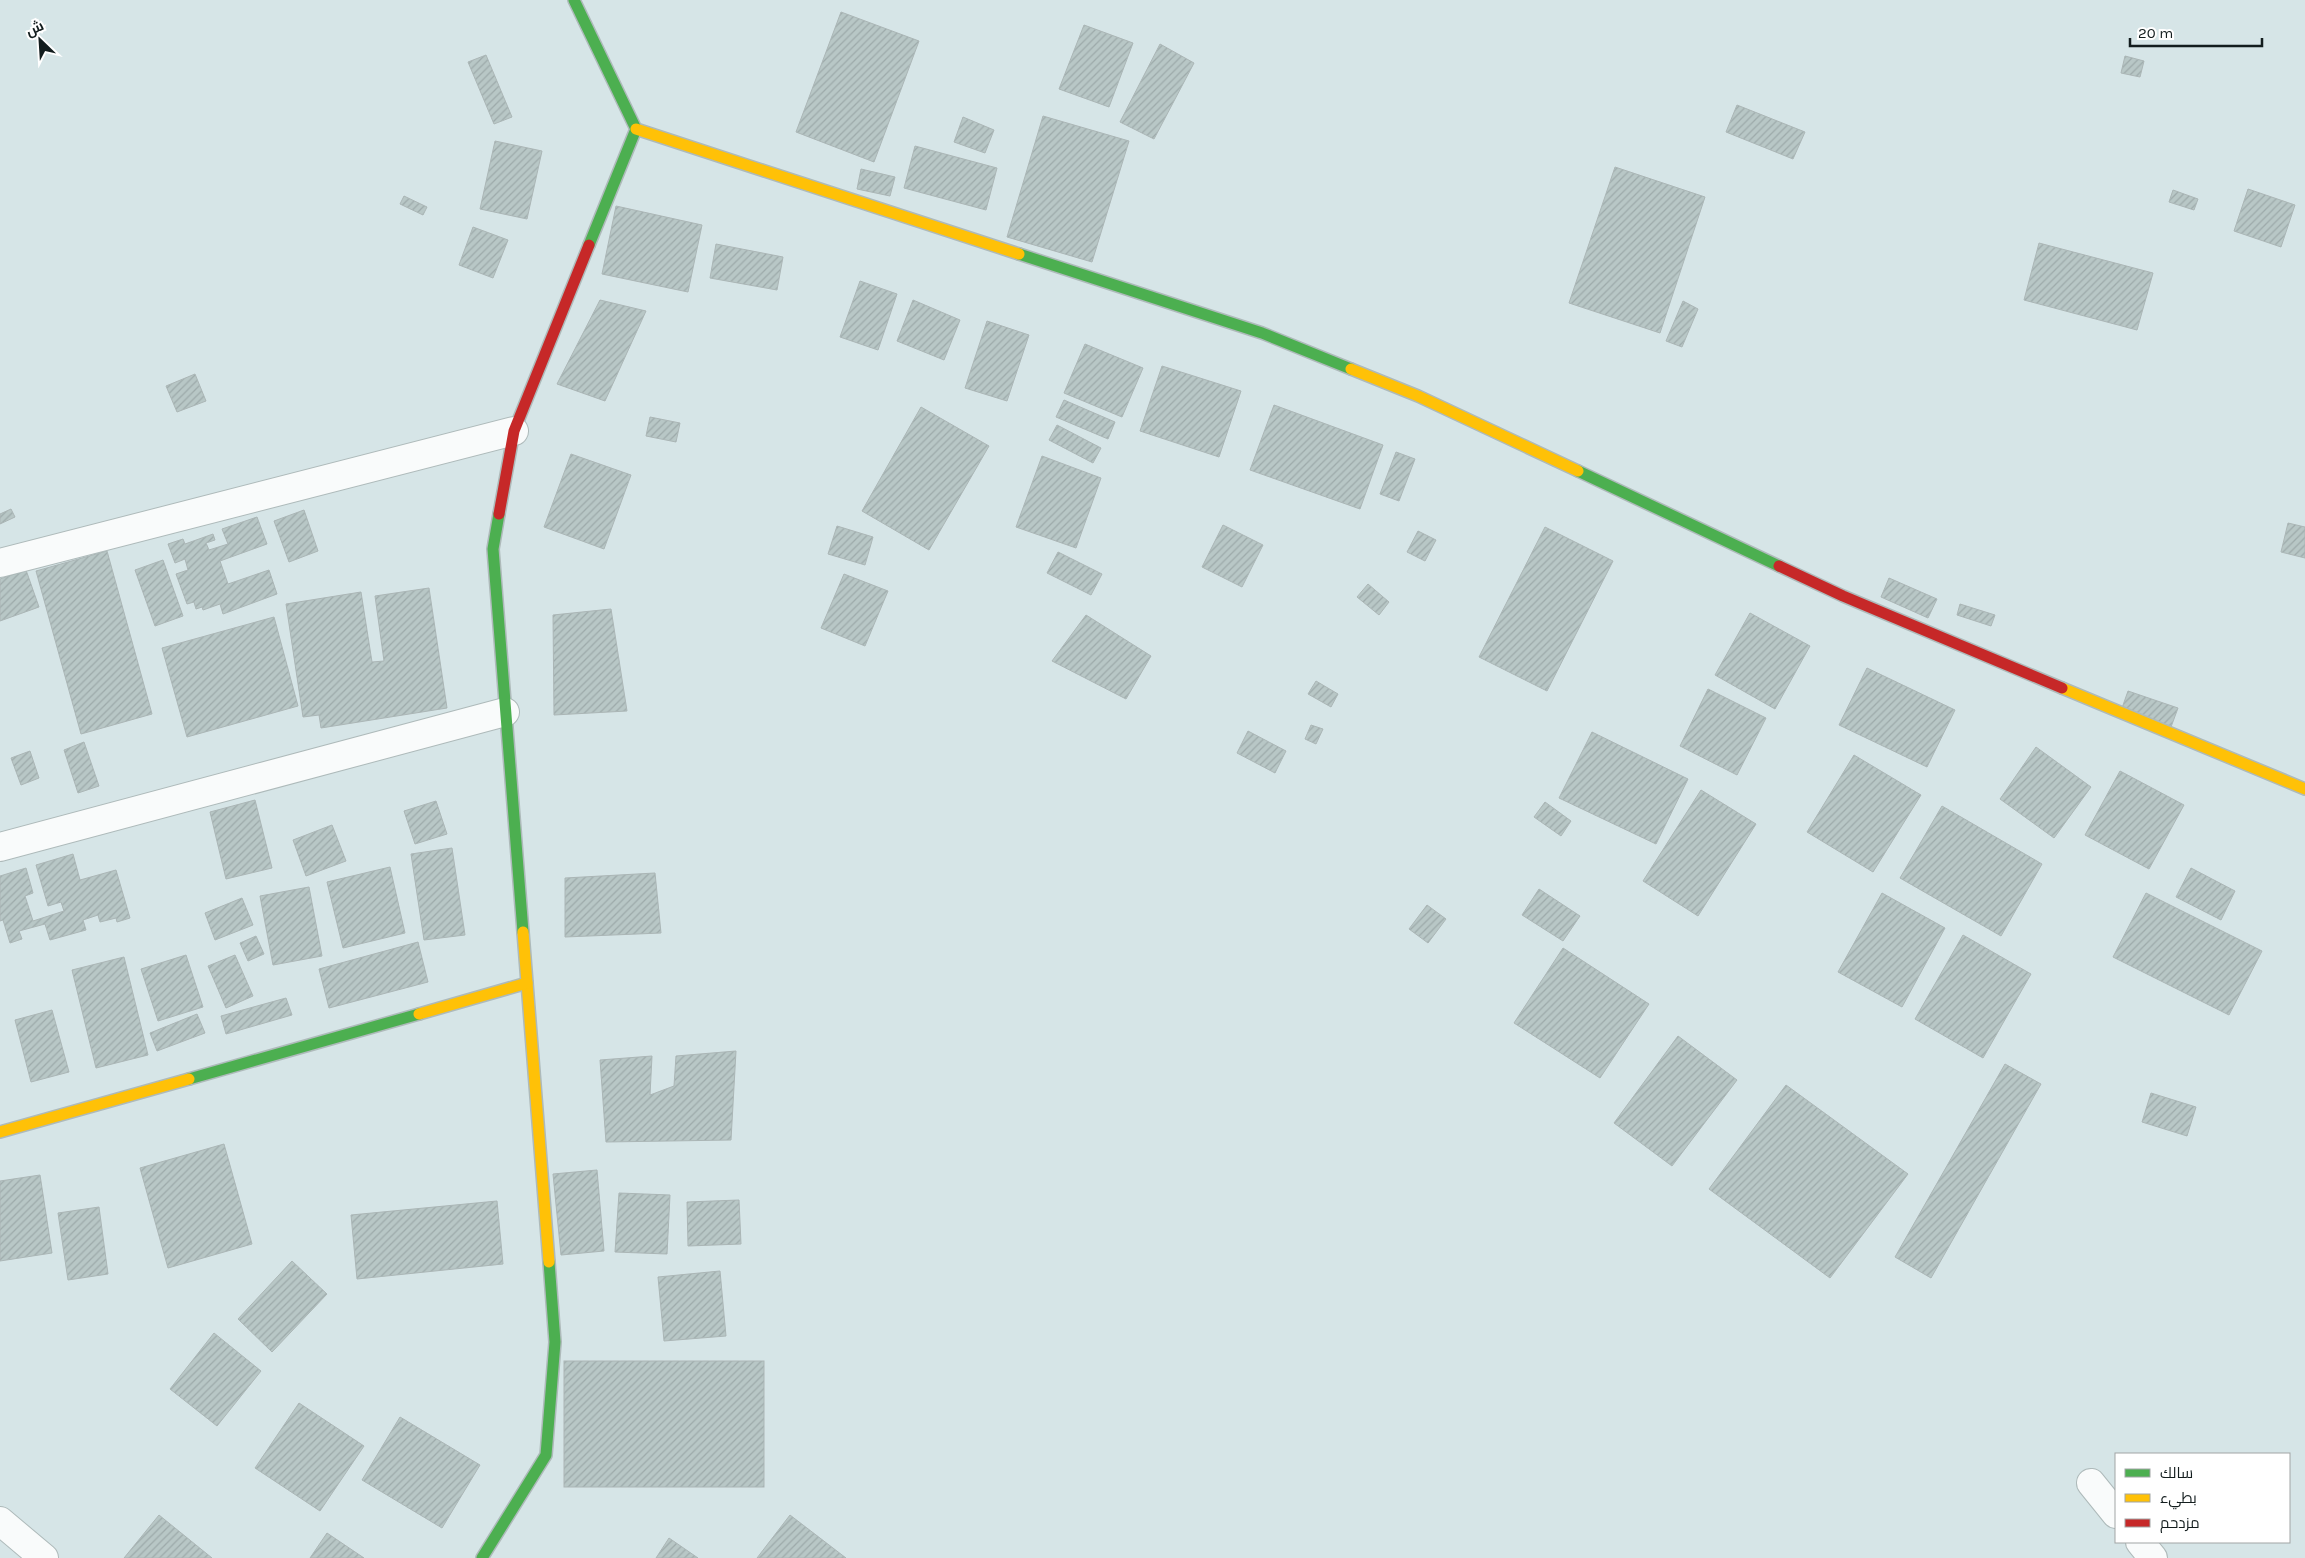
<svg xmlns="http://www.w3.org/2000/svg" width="2305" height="1558" font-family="Karla,Cairo,sans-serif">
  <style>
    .building { fill: url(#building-hatch); stroke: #abb6b6 }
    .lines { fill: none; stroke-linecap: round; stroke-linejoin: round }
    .street-casing { stroke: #aebaba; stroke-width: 30 }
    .fast-casing { stroke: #aebaba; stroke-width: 14 }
    .slow-casing { stroke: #aebaba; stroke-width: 14 }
    .jam-casing { stroke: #aebaba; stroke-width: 14 }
    .street { stroke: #f9fbfb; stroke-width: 28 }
    .fast { stroke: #4caf50; stroke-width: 11 }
    .slow { stroke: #ffc107; stroke-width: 11 }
    .jam { stroke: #c62828; stroke-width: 11 }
  </style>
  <defs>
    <pattern id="building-hatch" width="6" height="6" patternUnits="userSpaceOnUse" patternTransform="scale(1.25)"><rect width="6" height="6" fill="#b8c7c6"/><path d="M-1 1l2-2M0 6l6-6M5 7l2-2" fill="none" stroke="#9daaaa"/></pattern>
  </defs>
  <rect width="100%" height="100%" fill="#d6e5e7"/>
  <!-- building -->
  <g class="building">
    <path d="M841,12L919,41L874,162L796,132Z"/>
    <path d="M1084,25L1133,43L1109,107L1059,89Z"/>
    <path d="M1160,44L1194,63L1154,139L1120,122Z"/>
    <path d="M486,55L512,117L494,124L468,62Z"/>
    <path d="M2125,56L2144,61L2140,77L2121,73Z"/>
    <path d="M1737,105L1805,132L1793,159L1726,132Z"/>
    <path d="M1043,116L1129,141L1092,262L1007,237Z"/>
    <path d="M963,117L994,130L985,153L954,142Z"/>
    <path d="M495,141L542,151L527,219L480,209Z"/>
    <path d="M915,146L997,168L986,210L904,188Z"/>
    <path d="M1615,167L1705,197L1660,333L1569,303Z"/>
    <path d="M861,169L895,177L890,196L857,189Z"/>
    <path d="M2248,189L2295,205L2281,247L2234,231Z"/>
    <path d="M2173,190L2198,199L2194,210L2169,202Z"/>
    <path d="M404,196L427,207L423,215L400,204Z"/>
    <path d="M616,206L702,225L688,292L602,274Z"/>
    <path d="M473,227L508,240L493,278L459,265Z"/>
    <path d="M2039,243L2153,273L2137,330L2024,300Z"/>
    <path d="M716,244L783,257L777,290L710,278Z"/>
    <path d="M860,281L897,294L878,350L840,337Z"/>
    <path d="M600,300L646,311L605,401L557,384Z"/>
    <path d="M913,300L960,320L944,360L897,341Z"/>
    <path d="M1683,301L1698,309L1682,347L1666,341Z"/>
    <path d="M987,321L1029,335L1007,401L965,388Z"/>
    <path d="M1085,344L1143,368L1122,417L1064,393Z"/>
    <path d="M1162,366L1241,391L1219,457L1140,431Z"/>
    <path d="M195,374L206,401L177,412L166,386Z"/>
    <path d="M1064,400L1115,422L1108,439L1056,417Z"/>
    <path d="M1274,405L1383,445L1360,509L1250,470Z"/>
    <path d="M921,407L989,446L929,550L862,511Z"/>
    <path d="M650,417L680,423L676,442L646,436Z"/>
    <path d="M1057,425L1101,448L1093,463L1049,440Z"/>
    <path d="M1396,452L1415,459L1399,501L1380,494Z"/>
    <path d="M571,454L631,475L604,549L544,527Z"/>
    <path d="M1042,456L1101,478L1076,548L1016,527Z"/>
    <path d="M11,509L15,517L0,524V514Z"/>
    <path d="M304,510L318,551L289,562L274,521Z"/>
    <path d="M257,517L267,544L220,561L228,584L269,570L277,594L223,614L220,604L203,610L202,607L196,609L194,602L187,604L176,574L188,570L185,559L175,563L168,544L183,539L185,544L213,534L215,540L206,543L209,550L228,544L222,529Z"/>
    <path d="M2288,523L2305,527V558L2281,552Z"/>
    <path d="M1223,525L1263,545L1242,587L1202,567Z"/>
    <path d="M837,526L873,537L865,565L828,554Z"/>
    <path d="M1545,527L1613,561L1547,691L1479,657Z"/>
    <path d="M1418,531L1436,540L1425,561L1407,552Z"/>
    <path d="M107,551L152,714L81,734L36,571Z"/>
    <path d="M1058,552L1102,574L1091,595L1047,573Z"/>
    <path d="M163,560L183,616L155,626L135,570Z"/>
    <path d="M26,570L39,607L0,621V579Z"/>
    <path d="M844,574L888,591L865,646L821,628Z"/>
    <path d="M1889,578L1937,599L1928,618L1881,597Z"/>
    <path d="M1368,584L1389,602L1379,615L1357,597Z"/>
    <path d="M429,588L447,708L321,728L319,715L303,717L286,604L361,592L372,662L384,661L375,596Z"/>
    <path d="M1960,604L1995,615L1991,626L1957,615Z"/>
    <path d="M611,609L627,711L554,715L553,615Z"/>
    <path d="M1750,613L1810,646L1775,709L1715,675Z"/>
    <path d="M1086,615L1151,656L1126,699L1052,661Z"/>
    <path d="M274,617L298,706L187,737L162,648Z"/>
    <path d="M1867,668L1955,710L1927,767L1839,725Z"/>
    <path d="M1316,681L1338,694L1331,707L1308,694Z"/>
    <path d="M1708,689L1766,718L1737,775L1680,746Z"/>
    <path d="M2128,691L2178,708L2171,727L2122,708Z"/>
    <path d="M1311,725L1323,729L1316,744L1305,739Z"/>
    <path d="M1248,731L1286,751L1275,773L1237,753Z"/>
    <path d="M1592,732L1688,779L1656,844L1559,798Z"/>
    <path d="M84,742L99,786L78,793L64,750Z"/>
    <path d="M2036,747L2091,787L2054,838L2000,799Z"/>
    <path d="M30,751L39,778L21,785L11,758Z"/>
    <path d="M1854,755L1921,795L1873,872L1807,832Z"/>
    <path d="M2120,771L2184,805L2149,869L2085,835Z"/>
    <path d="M1701,790L1756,824L1698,916L1643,881Z"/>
    <path d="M255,800L272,868L226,879L210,812Z"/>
    <path d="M436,801L447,834L415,844L404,811Z"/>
    <path d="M1545,802L1571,821L1561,836L1534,817Z"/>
    <path d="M1942,806L2042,864L2001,936L1900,878Z"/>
    <path d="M332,825L346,861L306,876L293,840Z"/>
    <path d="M452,848L465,935L424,940L411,854Z"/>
    <path d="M73,854L80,880L116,870L130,918L117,922L116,918L100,922L98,915L83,920L86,930L50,940L45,924L19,931L22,939L10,943L3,920L0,921V876L26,868L33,893L25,896L33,921L64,911L61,902L48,906L36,865Z"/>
    <path d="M390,867L405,933L343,948L327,882Z"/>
    <path d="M2191,868L2235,891L2221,920L2176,897Z"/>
    <path d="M655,873L661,933L565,937V878Z"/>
    <path d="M309,887L322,956L273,965L260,896Z"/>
    <path d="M1539,889L1580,916L1563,941L1522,915Z"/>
    <path d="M1882,893L1945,928L1902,1007L1838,972Z"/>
    <path d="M2146,893L2262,951L2229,1015L2113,957Z"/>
    <path d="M242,898L253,925L215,940L205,913Z"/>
    <path d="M1427,905L1446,919L1428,943L1409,929Z"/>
    <path d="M1963,935L2031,974L1983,1058L1915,1019Z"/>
    <path d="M256,936L264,954L248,961L240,943Z"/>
    <path d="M418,942L428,982L329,1008L319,969Z"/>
    <path d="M1563,948L1649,1004L1600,1078L1514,1023Z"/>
    <path d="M186,955L203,1007L158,1021L141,969Z"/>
    <path d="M235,955L253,996L226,1008L208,966Z"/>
    <path d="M124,957L148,1055L96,1068L72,970Z"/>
    <path d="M286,998L292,1015L226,1034L221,1016Z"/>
    <path d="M52,1010L69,1072L31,1082L15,1020Z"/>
    <path d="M197,1014L205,1033L157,1051L150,1033Z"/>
    <path d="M1678,1036L1737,1080L1672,1166L1614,1123Z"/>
    <path d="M736,1051L731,1140L606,1142L600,1060L652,1056L650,1095L674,1086L676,1056Z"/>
    <path d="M2005,1064L2041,1084L1931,1278L1895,1257Z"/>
    <path d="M1786,1085L1908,1174L1830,1278L1709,1189Z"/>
    <path d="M2151,1093L2196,1107L2187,1136L2142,1122Z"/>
    <path d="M224,1144L252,1244L168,1268L140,1168Z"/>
    <path d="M597,1170L604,1251L561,1255L553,1174Z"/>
    <path d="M40,1175L52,1253L0,1261V1181Z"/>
    <path d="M619,1193L670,1195L667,1254L615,1252Z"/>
    <path d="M739,1200L741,1244L688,1246L687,1202Z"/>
    <path d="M497,1201L503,1264L357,1279L351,1215Z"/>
    <path d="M99,1207L108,1274L68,1280L58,1213Z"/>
    <path d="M292,1261L327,1294L272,1352L238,1319Z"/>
    <path d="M720,1271L726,1336L664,1341L658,1277Z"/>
    <path d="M214,1333L261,1371L217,1426L170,1389Z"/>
    <rect x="564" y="1361" width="200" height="126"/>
    <path d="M299,1403L364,1446L320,1511L255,1468Z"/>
    <path d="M400,1417L480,1465L442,1528L362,1480Z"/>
    <path d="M159,1515L212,1558H124Z"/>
    <path d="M790,1515L846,1558H757Z"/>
    <path d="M327,1533L364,1558H310Z"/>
    <path d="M669,1538L698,1558H656Z"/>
  </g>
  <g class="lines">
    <!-- street casing -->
    <g class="street-casing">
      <g id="street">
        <path d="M0,563L514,431"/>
        <path d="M0,847L505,712"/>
        <path d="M2091,1483L2116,1514"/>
        <path d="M0,1521L44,1558"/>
        <path d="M2140,1542L2153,1558"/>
      </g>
    </g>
    <!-- fast casing -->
    <g class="fast-casing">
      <g id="fast">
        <path d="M574,0L636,129L589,245"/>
        <path d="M1019,254L1262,333L1351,369"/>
        <path d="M1578,471L1779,566"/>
        <path d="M499,514L493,549L523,932"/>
        <path d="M189,1079L419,1014"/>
        <path d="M482,1558L546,1455L555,1342L549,1262"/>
      </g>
    </g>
    <!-- slow casing -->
    <g class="slow-casing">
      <g id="slow">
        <path d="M636,129L1019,254"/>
        <path d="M1351,369L1418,396L1578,471"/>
        <path d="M2062,688L2305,789"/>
        <path d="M523,932L549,1262"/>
        <path d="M419,1014L527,983"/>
        <path d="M0,1132L189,1079"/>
      </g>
    </g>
    <!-- jam casing -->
    <g class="jam-casing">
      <g id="jam">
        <path d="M499,514L514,431L589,245"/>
        <path d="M1779,566L1843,596L2062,688"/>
      </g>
    </g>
    <!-- street -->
    <use href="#street" class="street"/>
    <!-- fast -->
    <use href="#fast" class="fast"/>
    <!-- slow -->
    <use href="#slow" class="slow"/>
    <!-- jam -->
    <use href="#jam" class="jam"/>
  </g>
  <!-- legend -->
  <rect x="2115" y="1453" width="175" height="90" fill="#ffffff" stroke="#a1a5a5"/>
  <rect x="2125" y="1469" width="25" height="8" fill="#4caf50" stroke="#a1a5a5"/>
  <text x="2160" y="1478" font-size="15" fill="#131d1e">سالك</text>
  <rect x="2125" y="1494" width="25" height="8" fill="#ffc107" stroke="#a1a5a5"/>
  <text x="2160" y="1503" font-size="15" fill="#131d1e">بطيء</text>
  <rect x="2125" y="1519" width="25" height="8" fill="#c62828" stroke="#a1a5a5"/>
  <text x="2160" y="1528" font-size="15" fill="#131d1e">مزدحم</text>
  <!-- north arrow -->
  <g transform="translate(40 40) rotate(335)" stroke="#ffffff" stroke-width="4" paint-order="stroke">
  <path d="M0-4L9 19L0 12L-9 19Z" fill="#131d1e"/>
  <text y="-8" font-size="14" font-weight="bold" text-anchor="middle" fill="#131d1e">ش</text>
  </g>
  <!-- scale -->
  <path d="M2130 38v8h132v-8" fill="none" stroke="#131d1e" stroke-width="2.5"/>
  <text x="2138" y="38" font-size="15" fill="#131d1e" stroke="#ffffff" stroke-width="4" paint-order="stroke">20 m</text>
</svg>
